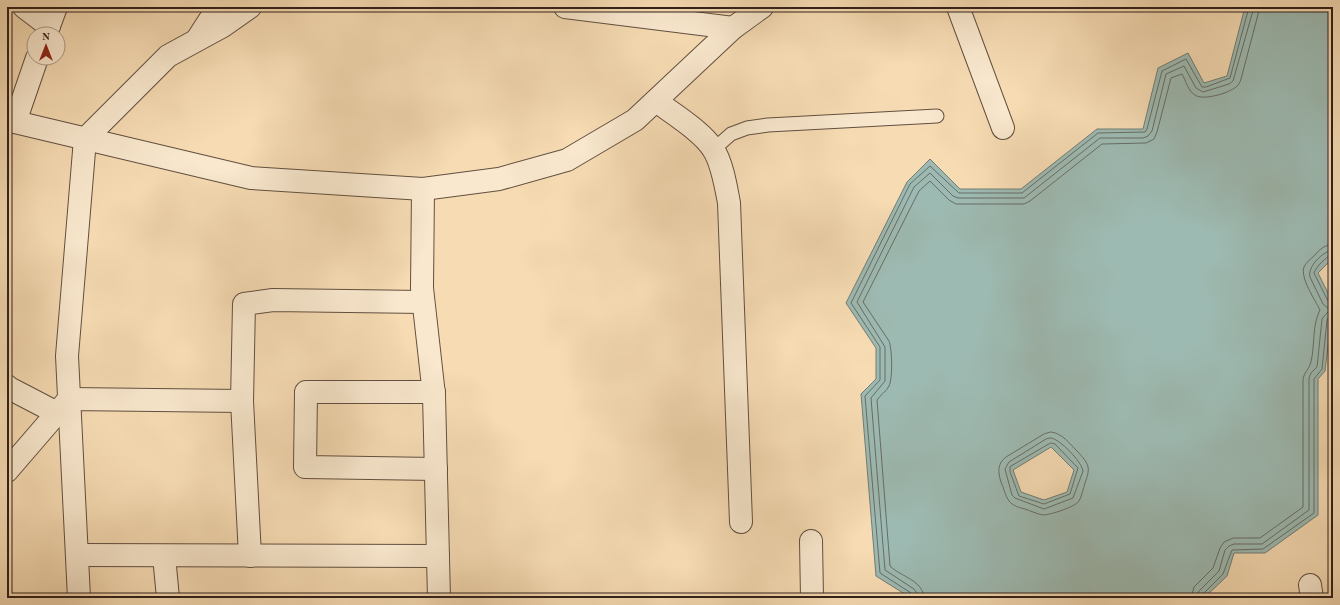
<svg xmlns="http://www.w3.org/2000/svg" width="1340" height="605" font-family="'Old Standard TT',serif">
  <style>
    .water { fill: #9dbab2; stroke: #727c75; fill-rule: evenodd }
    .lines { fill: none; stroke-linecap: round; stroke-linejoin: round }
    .shore { stroke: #676d66; stroke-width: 1 }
    .service-casing { stroke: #624f40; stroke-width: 15 }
    .minor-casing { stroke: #624f40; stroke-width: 24 }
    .tertiary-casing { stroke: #624f40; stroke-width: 24 }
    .service { stroke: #f9e8ce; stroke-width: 13 }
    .minor { stroke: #f9e8ce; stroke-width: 22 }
    .tertiary { stroke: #f9e8ce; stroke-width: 22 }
  </style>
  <rect width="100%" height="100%" fill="#f6dbb3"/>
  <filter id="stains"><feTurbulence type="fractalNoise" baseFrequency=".005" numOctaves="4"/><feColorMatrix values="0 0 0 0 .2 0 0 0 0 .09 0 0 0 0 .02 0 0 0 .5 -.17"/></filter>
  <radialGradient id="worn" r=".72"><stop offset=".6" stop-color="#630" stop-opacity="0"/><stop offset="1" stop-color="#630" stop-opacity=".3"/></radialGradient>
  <!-- water -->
  <path class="water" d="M1245,7H1333V258L1318,273L1333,303L1325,371L1318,379V515L1265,553H1234L1227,576L1204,598H911L876,576L861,394L876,379V348L846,303L907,182L930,159L960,189H1021L1097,129H1143L1158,68L1188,53L1204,83L1227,76ZM1051,447L1074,470L1067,492L1044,500L1021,492L1013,470Z"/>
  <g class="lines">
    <!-- shore -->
    <g class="shore">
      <path d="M1333,255C1326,256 1316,267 1314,273L1328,301L1333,304"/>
      <path d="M1051,432C1062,433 1070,444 1077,451C1089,464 1091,467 1085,483C1083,489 1082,496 1079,501C1075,507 1050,515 1043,515C1037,514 1031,511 1025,509C1020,508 1013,506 1009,501C1005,496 1004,488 1001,482C998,472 997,464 1006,457L1044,434Z"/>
      <path d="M1051,438C1060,439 1082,462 1083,471L1073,498L1044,509L1015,498L1012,495L1005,469L1009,462L1046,439Z"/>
      <path d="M1051,443L1055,444L1078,468L1070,494L1044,504L1019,496L1010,472V467Z"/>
      <path d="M913,598L911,593L880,573L865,396L880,380V347L851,303L910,184L930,166L959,193H1022L1098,133L1145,132L1147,129L1162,71L1186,59L1202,87H1206L1230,78L1249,7"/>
      <path d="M918,598L917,593L914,589L885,570L871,398L885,381V347L857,302L914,187L930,173L953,196L958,198H1024L1100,138H1143L1148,136L1152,131L1166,74L1184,66L1196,88L1203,92L1229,84L1233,81L1254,7"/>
      <path d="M924,598C923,580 901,577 890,566L877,400C880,395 887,391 889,386C893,378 892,348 889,341L863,302L919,191L930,181L949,200L956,204H1024L1030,201L1102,144L1146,143L1154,139L1157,132L1171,78L1182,74C1186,81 1188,91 1195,95C1203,101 1229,93 1236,87C1239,85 1240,82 1241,79L1260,7"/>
      <path d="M1191,598L1194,587L1213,568L1220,548L1224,542L1233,538H1260L1303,507V379C1304,372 1310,368 1311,362C1315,345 1312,325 1320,310C1315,300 1300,278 1304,267C1306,262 1311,259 1315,255C1320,249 1325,245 1333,244"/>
      <path d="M1197,598L1199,591L1219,571L1225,550L1229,546L1234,544H1262L1309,510V378L1311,373L1317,367L1322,319L1325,315L1330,310L1323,304L1310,277C1307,267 1323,251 1333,250"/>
      <path d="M1202,598L1203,594L1223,574L1232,550L1263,549L1314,513V379L1322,369L1327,320L1329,317H1333"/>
    </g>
    <!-- service casing -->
    <g class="service-casing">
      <path id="service" d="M714,149L731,134L747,128L768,125L937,116"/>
    </g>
    <!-- minor casing -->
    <g class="minor-casing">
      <g id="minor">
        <path d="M24,7L49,26"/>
        <path d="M565,7L733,28"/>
        <path d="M958,7L1003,128"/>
        <path d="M46,34L56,7"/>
        <path d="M198,38L218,7"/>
        <path d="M656,101C672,113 703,132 713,149C722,162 726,187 729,203L741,522"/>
        <path d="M15,122L37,58"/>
        <path d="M7,386L9,388L57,413"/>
        <path d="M434,392H306L305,467L436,469"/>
        <path d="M7,471L69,399L242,401"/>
        <path d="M811,541L812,598"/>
        <path d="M77,555L438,556"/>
        <path d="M164,556L168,598"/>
        <path d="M250,556L242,401L244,304L273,300L423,302"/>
        <path d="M1310,585L1312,598"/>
        <path d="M79,598L67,356L85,139L168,56L223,26L250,7"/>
      </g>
    </g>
    <!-- tertiary casing -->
    <g class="tertiary-casing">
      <g id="tertiary">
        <path d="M7,121L15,122L251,178L423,189L499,179L567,160L635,120L733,28L762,7"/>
        <path d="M423,189L422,288L434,395L439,598"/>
      </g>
    </g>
    <!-- service -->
    <use href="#service" class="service"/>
    <!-- minor -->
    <use href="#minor" class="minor"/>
    <!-- tertiary -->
    <use href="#tertiary" class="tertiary"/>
  </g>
  <!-- margin -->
  <rect width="1340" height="605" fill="none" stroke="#f6dbb3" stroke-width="24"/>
  <rect x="8" y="8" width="1324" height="589" fill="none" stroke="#31201a" stroke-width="2"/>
  <rect x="12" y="12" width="1316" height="581" fill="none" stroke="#31201a"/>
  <!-- north arrow -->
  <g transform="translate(46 46)"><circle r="19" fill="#f9e8ce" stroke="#a99886"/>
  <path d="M0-3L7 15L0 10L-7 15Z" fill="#8f2418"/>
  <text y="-6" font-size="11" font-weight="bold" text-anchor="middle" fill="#31201a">N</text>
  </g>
  <rect width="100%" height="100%" filter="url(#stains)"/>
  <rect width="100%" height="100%" fill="url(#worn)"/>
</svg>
